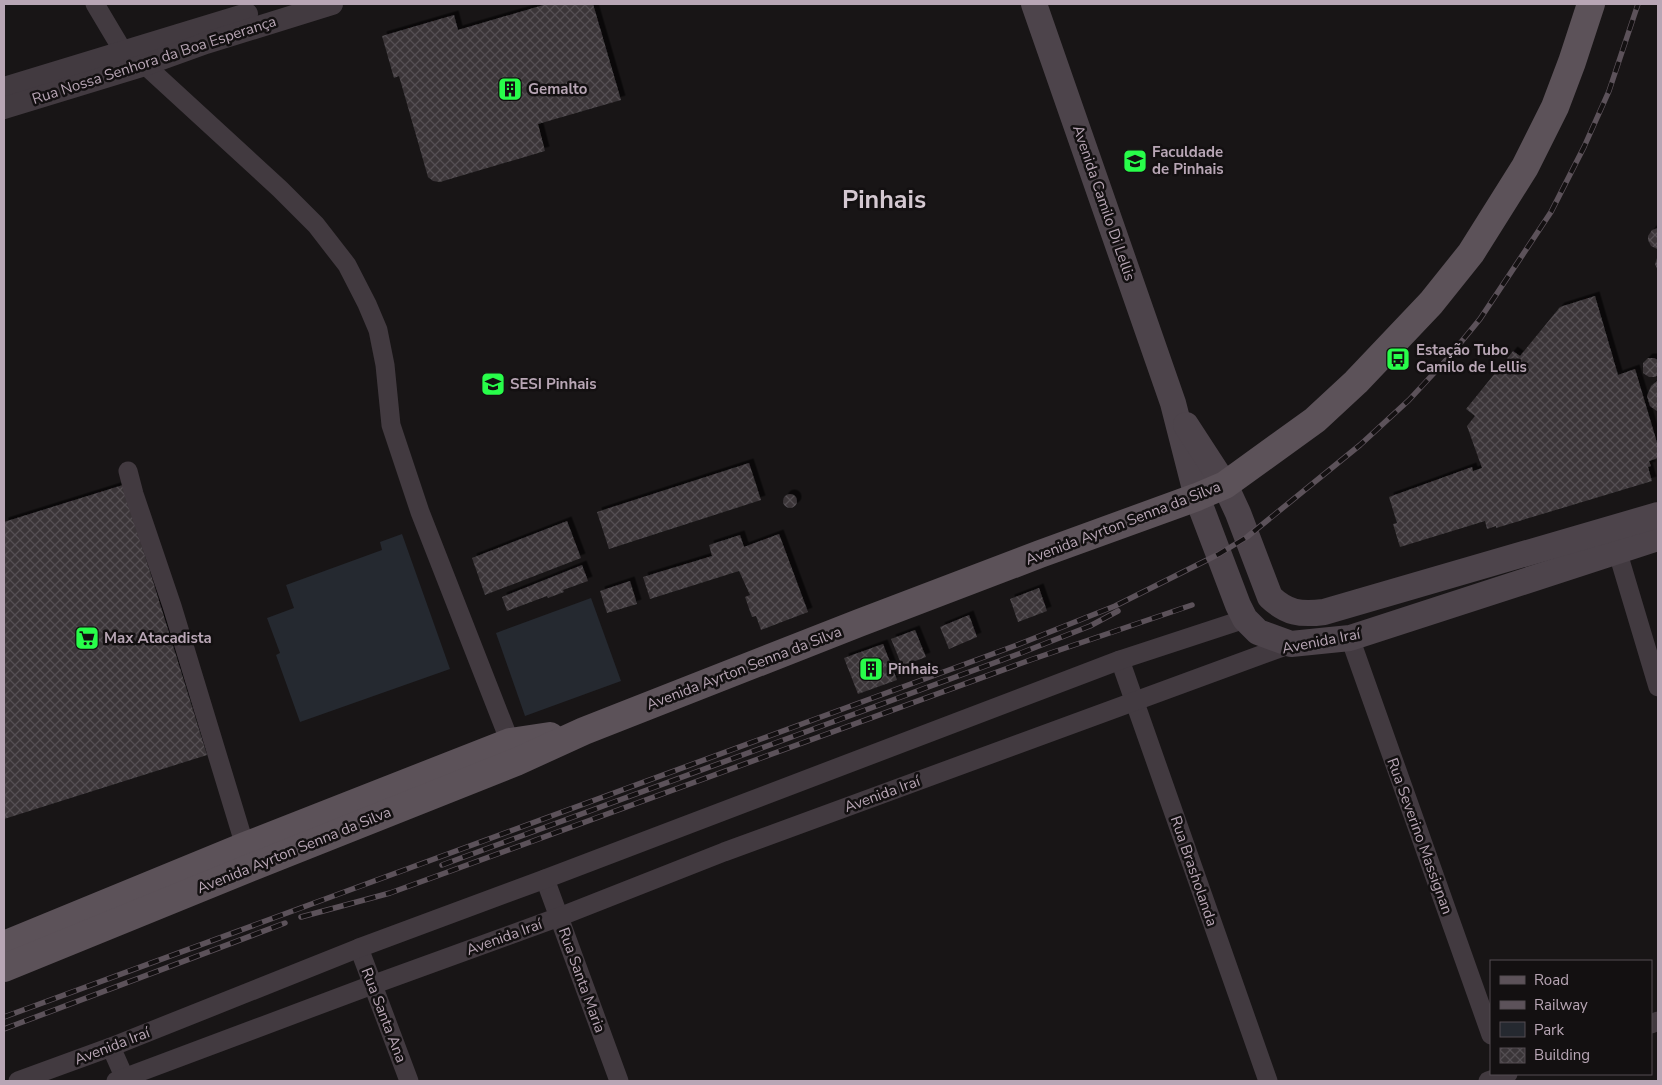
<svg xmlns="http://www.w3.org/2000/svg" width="1662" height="1085" font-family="'Nunito Sans',sans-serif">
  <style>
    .green { fill: #252930 }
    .building { fill: url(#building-cross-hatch); filter: url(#shadow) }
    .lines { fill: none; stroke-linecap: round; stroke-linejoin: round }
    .minor { stroke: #423a40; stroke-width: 19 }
    .tertiary { stroke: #423a40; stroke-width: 22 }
    .secondary { stroke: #4d444b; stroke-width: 26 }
    .primary { stroke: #5c5259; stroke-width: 28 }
    .rail-casing { stroke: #5c525a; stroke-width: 5.5 }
    .rail { stroke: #131011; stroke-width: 4; stroke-dasharray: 11; stroke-linecap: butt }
    .labels { text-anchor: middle; stroke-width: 5; stroke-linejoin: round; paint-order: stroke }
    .street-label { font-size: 15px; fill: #b8a6b5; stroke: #131011 }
    .poi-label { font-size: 15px; font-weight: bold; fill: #b8a6b5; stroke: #131011; text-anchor: start }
    .town-label { font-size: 25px; font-weight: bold; fill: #d4c8d1; stroke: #131011 }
  </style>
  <defs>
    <pattern id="building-cross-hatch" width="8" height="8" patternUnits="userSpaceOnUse" patternTransform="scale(1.25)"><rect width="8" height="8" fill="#3a3538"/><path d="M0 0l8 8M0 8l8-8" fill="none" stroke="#544f53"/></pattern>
    <filter id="shadow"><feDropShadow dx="4.5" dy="-4.5" stdDeviation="0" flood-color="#0009"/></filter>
  </defs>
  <rect width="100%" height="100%" fill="#181516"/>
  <!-- green -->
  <g class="green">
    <path d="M402,534L450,669L300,722L276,655L280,653L267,618L294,608L286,585L382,550L380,542Z"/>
    <path d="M591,598L621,681L525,716L496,633Z"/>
  </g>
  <!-- building -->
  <g class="building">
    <path d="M547,4H593L621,100L538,124L545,151L440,182L433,181L428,177L399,76L394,78L382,36L454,15L458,30Z"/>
    <path d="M1658,228V249H1657L1651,246L1648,240V236L1652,230Z"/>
    <path d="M1658,255V271L1655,264Z"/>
    <path d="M1595,296L1618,375L1635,369L1658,446V458L1649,461L1651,466L1648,467L1652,481L1496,528V526L1487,529L1485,521L1400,547L1393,524L1397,523L1389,497L1472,467L1473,471L1482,468L1467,426L1475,416L1466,409L1513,351L1520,356L1560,307Z"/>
    <path d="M1648,358H1654L1658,360V375L1655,377H1649L1643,373V363Z"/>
    <path d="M1658,380V412L1650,406L1647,396L1651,386Z"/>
    <path d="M749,463L761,500L609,549L597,512Z"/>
    <path d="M123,485L207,755L4,819V522Z"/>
    <circle cx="790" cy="501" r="7"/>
    <path d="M567,521L581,558L485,595L472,558Z"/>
    <path d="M779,534L808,612L761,630L756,616L752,617L745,597L750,595L739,571L650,599L643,577L712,556L709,545L740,535L744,547Z"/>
    <path d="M582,565L588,581L563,590L564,592L548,598L547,596L507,611L502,597Z"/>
    <path d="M630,581L637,604L607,613L600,591Z"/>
    <path d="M1039,588L1047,611L1018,622L1010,599Z"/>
    <path d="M969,615L977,637L949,649L940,627Z"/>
    <path d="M915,630L926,657L902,666L891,639Z"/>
    <path d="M883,644L897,680L858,694L844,658Z"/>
  </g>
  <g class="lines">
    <!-- minor -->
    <g class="minor">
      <path d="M95,4L123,51L145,65L280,189L316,225L347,265L367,304L378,330L385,365L391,425L420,512L510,742"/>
      <path d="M128,471L134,494L172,606L245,846"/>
      <path d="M1617,550L1658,687"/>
      <path d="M1350,638L1491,1035"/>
      <path d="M1120,660L1268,1081"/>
      <path d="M545,879L619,1081"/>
      <path d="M359,948L409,1081"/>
      <path d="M1651,1024L1658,1021"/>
      <path d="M111,1047L126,1081"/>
      <path d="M18,1081L111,1047L359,948L545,879L1120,660L1245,619"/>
      <path d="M116,1081L372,985L559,917L724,852L1291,644"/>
      <path d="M1488,1081L1508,1074"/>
    </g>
    <!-- tertiary -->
    <g class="tertiary">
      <path d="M4,88L247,14"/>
      <path d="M4,108L145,65L206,43L332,4"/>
    </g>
    <!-- secondary -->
    <g class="secondary">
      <path d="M1034,4L1173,403L1197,497L1238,605L1245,619L1258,632L1291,644L1350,638L1658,538"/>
      <path d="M1186,425L1225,485L1238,513L1270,597C1287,613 1300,615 1324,612L1658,515"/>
    </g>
    <!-- primary -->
    <g class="primary">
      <path d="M4,945L245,846L510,742L550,736"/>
      <path d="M4,968L252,867L516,762L584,731L859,623L1040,554L1197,497L1225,485L1315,420L1356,382L1431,303L1471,253L1525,167L1555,107L1572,62L1591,4"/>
    </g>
    <!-- rail casing -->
    <g class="rail-casing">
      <g id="rail">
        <path d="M442,865L1021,653L1090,626L1118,611"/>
        <path d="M301,917L390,893L1033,659L1192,605"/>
        <path d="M4,1017L1017,645L1115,606L1219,554L1247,537L1360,445L1409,400L1448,358L1480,319L1551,212L1584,147L1609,91L1638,4"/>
        <path d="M4,1029L285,923"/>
      </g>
    </g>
    <!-- rail -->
    <use href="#rail" class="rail"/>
  </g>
  <!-- icons -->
  <defs>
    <g id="building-square" transform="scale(1.25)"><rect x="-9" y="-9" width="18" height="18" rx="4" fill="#28fd4a" stroke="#131011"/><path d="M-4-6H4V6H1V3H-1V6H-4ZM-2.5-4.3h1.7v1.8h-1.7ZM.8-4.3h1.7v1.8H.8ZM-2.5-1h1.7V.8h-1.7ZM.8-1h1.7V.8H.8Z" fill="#111"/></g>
    <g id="university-square" transform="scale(1.25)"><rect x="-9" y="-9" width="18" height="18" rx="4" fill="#28fd4a" stroke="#131011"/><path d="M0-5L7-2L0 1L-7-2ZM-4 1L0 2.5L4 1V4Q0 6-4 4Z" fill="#111"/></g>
    <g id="bus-square" transform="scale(1.25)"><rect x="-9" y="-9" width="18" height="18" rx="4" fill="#28fd4a" stroke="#131011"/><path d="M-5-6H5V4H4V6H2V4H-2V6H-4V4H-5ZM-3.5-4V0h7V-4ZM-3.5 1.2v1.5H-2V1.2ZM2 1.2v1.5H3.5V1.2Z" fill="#111"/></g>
    <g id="school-square" transform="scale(1.25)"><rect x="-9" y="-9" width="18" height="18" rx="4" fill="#28fd4a" stroke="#131011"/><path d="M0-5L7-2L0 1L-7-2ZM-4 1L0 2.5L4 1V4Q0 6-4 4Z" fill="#111"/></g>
    <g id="supermarket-square" transform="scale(1.25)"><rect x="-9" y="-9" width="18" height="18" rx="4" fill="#28fd4a" stroke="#131011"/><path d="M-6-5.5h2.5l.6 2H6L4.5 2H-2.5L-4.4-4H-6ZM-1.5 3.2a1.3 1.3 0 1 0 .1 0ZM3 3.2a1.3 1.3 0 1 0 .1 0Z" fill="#111"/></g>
  </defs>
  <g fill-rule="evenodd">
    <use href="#building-square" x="510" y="89"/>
    <use href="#university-square" x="1135" y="161"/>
    <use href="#bus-square" x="1398" y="359"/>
    <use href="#school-square" x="493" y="384"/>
    <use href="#supermarket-square" x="87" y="638"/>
    <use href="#building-square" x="871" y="669"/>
  </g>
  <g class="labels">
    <!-- street labels -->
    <g class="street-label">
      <text transform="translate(154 60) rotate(-18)" y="5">Rua Nossa Senhora da Boa Esperança</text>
      <text transform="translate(1104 203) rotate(71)" y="5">Avenida Camilo Di Lellis</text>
      <text transform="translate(1123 523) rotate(-21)" y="5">Avenida Ayrton Senna da Silva</text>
      <text transform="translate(1321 641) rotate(-11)" y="5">Avenida Iraí</text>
      <text transform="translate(744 668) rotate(-21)" y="5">Avenida Ayrton Senna da Silva</text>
      <text transform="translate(882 794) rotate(-20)" y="5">Avenida Iraí</text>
      <text transform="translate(1420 836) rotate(70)" y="5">Rua Severino Massignan</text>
      <text transform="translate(294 850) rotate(-22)" y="5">Avenida Ayrton Senna da Silva</text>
      <text transform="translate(1194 871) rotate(71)" y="5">Rua Brasholanda</text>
      <text transform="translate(504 937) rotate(-20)" y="5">Avenida Iraí</text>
      <text transform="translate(582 980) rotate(70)" y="5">Rua Santa Maria</text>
      <text transform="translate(384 1015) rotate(69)" y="5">Rua Santa Ana</text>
      <text transform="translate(112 1046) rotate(-21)" y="5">Avenida Iraí</text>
    </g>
    <!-- poi labels -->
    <g class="poi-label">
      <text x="528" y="94">Gemalto</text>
      <text x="1152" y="157">Faculdade<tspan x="1152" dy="17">de Pinhais</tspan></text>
      <text x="1416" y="355">Estação Tubo<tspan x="1416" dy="17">Camilo de Lellis</tspan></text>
      <text x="510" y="389">SESI Pinhais</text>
      <text x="104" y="643">Max Atacadista</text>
      <text x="888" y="674">Pinhais</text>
    </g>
    <!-- town labels -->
    <g class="town-label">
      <text x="884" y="208">Pinhais</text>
    </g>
  </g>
  <!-- border -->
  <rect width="1662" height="1085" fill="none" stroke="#b8a6b5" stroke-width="10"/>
  <!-- legend -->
  <rect x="1490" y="960" width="162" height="115" fill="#131011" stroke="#554c53"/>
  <rect x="1500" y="976" width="25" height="8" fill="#5c5259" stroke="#554c53"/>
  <text x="1534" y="985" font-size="15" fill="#b8a6b5">Road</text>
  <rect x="1500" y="1001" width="25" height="8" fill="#5c525a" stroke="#554c53"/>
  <text x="1534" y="1010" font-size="15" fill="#b8a6b5">Railway</text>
  <rect x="1500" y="1022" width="25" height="15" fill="#252930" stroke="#554c53"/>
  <text x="1534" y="1035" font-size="15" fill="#b8a6b5">Park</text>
  <rect x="1500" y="1048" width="25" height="15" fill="url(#building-cross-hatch)" stroke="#554c53"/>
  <text x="1534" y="1060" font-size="15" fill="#b8a6b5">Building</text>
</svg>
